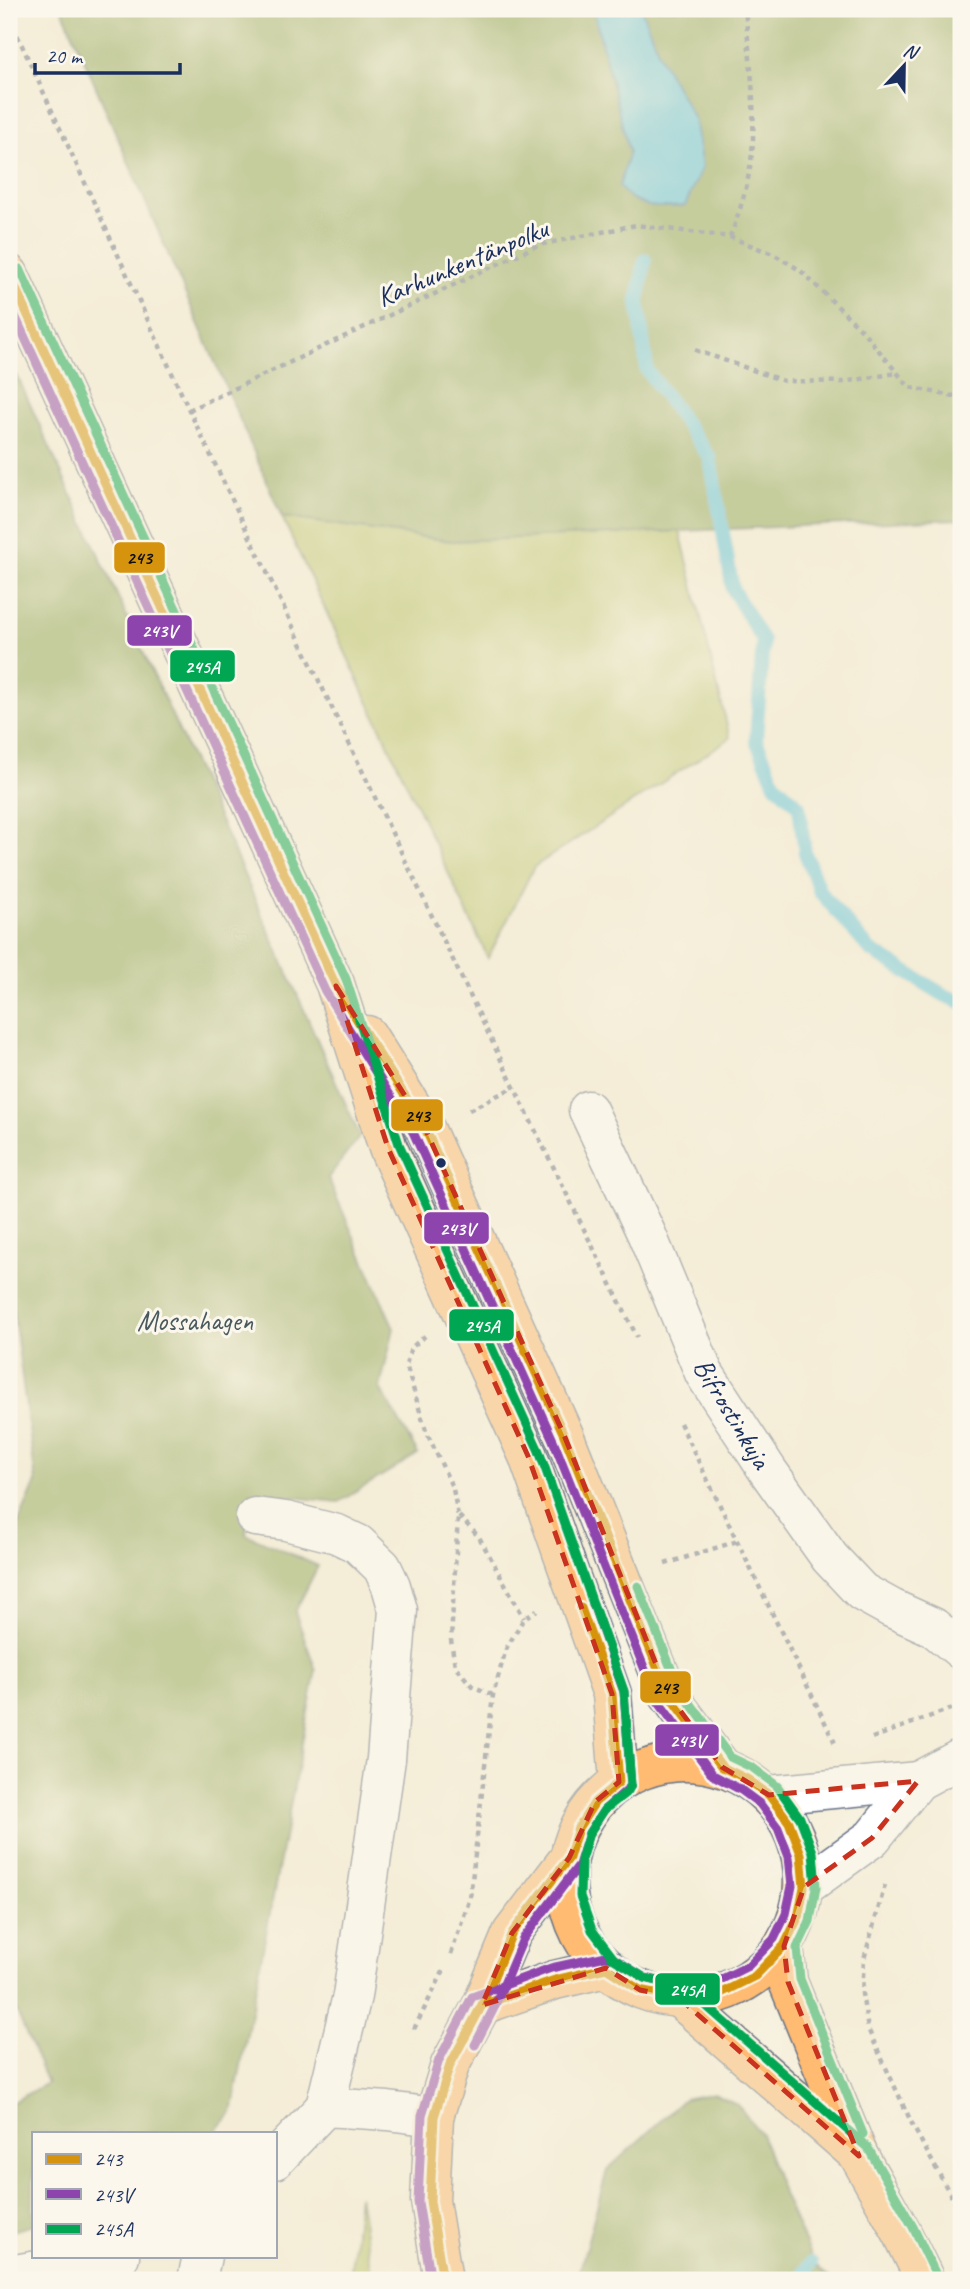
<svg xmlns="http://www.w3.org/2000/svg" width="970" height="2289" font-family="Caveat,sans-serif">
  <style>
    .green { fill: #b3c062; stroke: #677860; stroke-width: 2 }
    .forest { fill: #8ea658; stroke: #546a5b; stroke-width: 2 }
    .water { fill: #61c5df; stroke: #3e7a9e; stroke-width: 2 }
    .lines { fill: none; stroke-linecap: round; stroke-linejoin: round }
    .stream { stroke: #61c5df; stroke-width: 14 }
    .minor-casing { stroke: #677288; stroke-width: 41 }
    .major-casing { stroke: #677288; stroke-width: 41 }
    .path { stroke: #677288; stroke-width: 4.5; stroke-dasharray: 5 5; stroke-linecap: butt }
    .minor { stroke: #fff; stroke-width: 38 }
    .major { stroke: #febb71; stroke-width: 38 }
    .bus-1-casing { stroke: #fbf7ec; stroke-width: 14 }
    .bus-2-casing { stroke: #fbf7ec; stroke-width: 14 }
    .bus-3-casing { stroke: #fbf7ec; stroke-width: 14 }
    .bus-1 { stroke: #d6940e; stroke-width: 9 }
    .bus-2 { stroke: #8e44ad; stroke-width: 9 }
    .bus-3 { stroke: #00a651; stroke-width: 9 }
    .marked { fill: none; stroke: #c8321e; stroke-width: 5; stroke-dasharray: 14 9; stroke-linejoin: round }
    .bus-dot { fill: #1b2f5e; stroke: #fbf7ec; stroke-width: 2.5 }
    .labels { text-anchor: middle; stroke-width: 6; stroke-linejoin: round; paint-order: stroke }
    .street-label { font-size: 28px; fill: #1b2f5e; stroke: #fbf7ec }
    .park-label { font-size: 28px; fill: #495a5f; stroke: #fbf7ec }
    .line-badge { stroke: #fbf7ec; stroke-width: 2.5 }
    .badge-label { font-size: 19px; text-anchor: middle; font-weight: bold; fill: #fff }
    .pale-badge-label { font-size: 19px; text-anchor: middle; font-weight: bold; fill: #111 }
  </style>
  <rect width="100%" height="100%" fill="#fbf7ec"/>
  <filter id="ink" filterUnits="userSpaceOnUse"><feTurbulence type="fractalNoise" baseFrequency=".0143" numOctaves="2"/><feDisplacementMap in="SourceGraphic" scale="14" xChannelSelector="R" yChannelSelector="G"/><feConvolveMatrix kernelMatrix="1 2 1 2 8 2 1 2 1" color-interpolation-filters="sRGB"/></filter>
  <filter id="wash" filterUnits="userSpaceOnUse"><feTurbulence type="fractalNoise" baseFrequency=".00686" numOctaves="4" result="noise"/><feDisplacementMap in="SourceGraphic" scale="28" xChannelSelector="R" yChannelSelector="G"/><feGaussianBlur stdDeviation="1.57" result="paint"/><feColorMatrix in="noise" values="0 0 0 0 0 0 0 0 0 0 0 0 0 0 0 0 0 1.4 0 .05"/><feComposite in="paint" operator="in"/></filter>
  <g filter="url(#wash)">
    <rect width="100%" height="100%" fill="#f4edd7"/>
    <!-- green -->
    <g class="green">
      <path d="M282,517L451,541L680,531L730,738L534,867L488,958Z"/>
      <path d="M359,2195L372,2280H350Z"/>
    </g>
    <!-- forest -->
    <g class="forest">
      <path d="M62,9H961V519L451,541L282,517Z"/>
      <path d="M9,358L222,825L360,1136L328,1178L394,1328L380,1388L418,1454L339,1502L250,1493L246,1534L318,1566L295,1612L316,1670L232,2113L214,2133H33V2225L9,2232V2104L47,2083L14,2005L9,2001V1545L36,1482L9,1280Z"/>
      <path d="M714,2093L737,2104L761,2134L780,2187L814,2264L832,2280H577L607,2170L684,2099Z"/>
    </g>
    <!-- water -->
    <path class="water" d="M593,9H641L662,61L694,119L702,167L685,206C656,208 639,210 619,187L629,152Z"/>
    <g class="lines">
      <!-- stream -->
      <g class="stream">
        <path d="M645,260L638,301L647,370L710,458L733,590L763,641L756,740L775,784L799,806L805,853L820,892L870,950L944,995L961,1002"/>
        <path d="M801,2280L800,2277L811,2263"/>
      </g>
    </g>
  </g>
  <g filter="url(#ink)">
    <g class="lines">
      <!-- minor casing -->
      <g class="minor-casing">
        <g id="minor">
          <path d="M588,1110L647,1235L704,1373L768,1471L830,1558L862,1592L891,1608L933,1627L961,1650"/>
          <path d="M255,1517L286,1521L337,1534L358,1544L382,1567L391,1586L398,1610L386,1759L352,1996L325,2107"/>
          <path d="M769,1795L918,1781"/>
          <path d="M804,1887L872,1838L918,1781L961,1758"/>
          <path d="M275,2160L325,2107L388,2111L434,2117"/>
          <path d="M9,2275L120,2256"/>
          <path d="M197,2280L202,2256"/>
        </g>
      </g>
      <!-- major casing -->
      <g class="major-casing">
        <g id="major">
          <path d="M9,274L335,984L388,1148L528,1456L612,1694L619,1782"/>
          <path d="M367,1035L424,1126L564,1435L668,1694L722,1767"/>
          <circle cx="685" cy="1880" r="118"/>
          <path d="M784,1946L788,1982L859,2156L902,2233L925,2280"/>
          <path d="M679,1998L853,2150"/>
          <path d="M482,2005L555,1980L606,1968"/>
          <path d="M443,2280L430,2201L434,2117L450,2065L482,2005L512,1933L569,1858"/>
        </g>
      </g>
      <!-- path -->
      <g class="path">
        <path d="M9,17L189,410L514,1087L637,1337"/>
        <path d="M730,237C742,206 752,172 753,138C755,95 749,51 745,9"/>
        <path d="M695,350L784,381L844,382L897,373"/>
        <path d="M189,410L538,245L636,225L730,237L773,254L800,270L861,329L909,387L952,396L961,394"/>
        <path d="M469,1110L514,1087"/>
        <path d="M425,1336L411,1348L406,1365L426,1431L453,1489L458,1516L451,1640L455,1666L472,1686L493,1695"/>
        <path d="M680,1423L835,1743"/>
        <path d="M459,1516L479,1537L524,1618"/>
        <path d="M665,1564L738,1541"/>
        <path d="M872,1738L961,1705"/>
        <path d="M885,1885L864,1959L862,1994L868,2029L914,2128L961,2214"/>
        <path d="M451,1954L470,1898L493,1695L506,1649L524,1618L537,1610"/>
        <path d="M414,2029L445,1968"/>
      </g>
      <!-- minor -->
      <use href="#minor" class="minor"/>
      <!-- major -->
      <use href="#major" class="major"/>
      <!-- bus-1 casing -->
      <g class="bus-1-casing">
        <g id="bus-1">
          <path d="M9,274L336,986L424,1126L564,1435L668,1694L722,1767L747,1779L769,1795L789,1822L801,1854L804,1887L798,1918L784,1946L755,1976L719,1994L679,1998L640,1990L606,1968L555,1980L482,2005L450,2065L434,2117L430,2201L443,2280"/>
          <path d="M464,2039L482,2005L512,1933L569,1858L578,1828L595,1802L619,1782L612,1694L581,1608"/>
        </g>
      </g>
      <!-- bus-2 casing -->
      <g class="bus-2-casing">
        <g id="bus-2">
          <path d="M9,303L325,991L413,1132L553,1440L657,1700L713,1775L741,1790L760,1804L778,1828L789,1857L792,1886L786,1914L774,1939L748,1966L716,1982L680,1986L645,1978L613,1958L606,1956L551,1968L472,1997L439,2060L422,2115L418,2202L431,2280"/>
          <path d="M475,2045L493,2010L523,1939L579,1865L589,1833L604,1810L631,1786L624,1692L593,1604"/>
        </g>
      </g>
      <!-- bus-3 casing -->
      <g class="bus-3-casing">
        <g id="bus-3">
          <path d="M20,269L346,979L399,1144L539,1451L624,1691L631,1785L628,1791L604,1810L589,1833L581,1860L580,1896L592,1930L614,1959L645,1978L686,1988L868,2148L913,2227L936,2275"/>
          <path d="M638,1586L679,1688L730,1757L753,1768L777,1786L800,1818L813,1852L816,1887L810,1921L797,1948L800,1979L863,2134"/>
        </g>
      </g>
      <!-- bus-1 -->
      <use href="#bus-1" class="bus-1"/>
      <!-- bus-2 -->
      <use href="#bus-2" class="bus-2"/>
      <!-- bus-3 -->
      <use href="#bus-3" class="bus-3"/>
    </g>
  </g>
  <!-- marked area -->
  <path d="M0 0H970V2289H0ZM336,986L424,1126L564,1435L668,1694L722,1767L769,1795L918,1781L872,1838L804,1887L784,1946L788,1982L859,2156L679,1998L640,1990L606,1968L482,2005L512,1933L569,1858L595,1802L619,1782L612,1694L528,1456L388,1148Z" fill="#f4edd7" fill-opacity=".55" fill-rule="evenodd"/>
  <path class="marked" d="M336,986L424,1126L564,1435L668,1694L722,1767L769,1795L918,1781L872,1838L804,1887L784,1946L788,1982L859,2156L679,1998L640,1990L606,1968L482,2005L512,1933L569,1858L595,1802L619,1782L612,1694L528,1456L388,1148Z"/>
  <!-- markers -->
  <circle class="bus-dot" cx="441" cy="1163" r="6"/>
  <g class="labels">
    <!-- street labels -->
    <g class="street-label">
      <text transform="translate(462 262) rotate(-23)" y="10">Karhunkentänpolku</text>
      <text transform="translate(733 1413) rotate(59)" y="10">Bifrostinkuja</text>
    </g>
    <!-- park labels -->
    <g class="park-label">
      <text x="195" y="1330">Mossahagen</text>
    </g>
  </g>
  <g class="line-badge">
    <rect x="113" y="541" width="53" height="33" rx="7" fill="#d6940e"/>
    <rect x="126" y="614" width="67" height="33" rx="7" fill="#8e44ad"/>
    <rect x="169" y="649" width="67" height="34" rx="7" fill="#00a651"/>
    <rect x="390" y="1098" width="54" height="34" rx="7" fill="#d6940e"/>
    <rect x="423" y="1211" width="67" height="34" rx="7" fill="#8e44ad"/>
    <rect x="448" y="1308" width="67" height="34" rx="7" fill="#00a651"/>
    <rect x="639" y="1670" width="53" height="34" rx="7" fill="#d6940e"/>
    <rect x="654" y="1723" width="66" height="34" rx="7" fill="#8e44ad"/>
    <rect x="654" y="1972" width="67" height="34" rx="7" fill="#00a651"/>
  </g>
  <g class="badge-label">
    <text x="159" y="637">243V</text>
    <text x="202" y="673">245A</text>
    <text x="457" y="1235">243V</text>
    <text x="482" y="1332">245A</text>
    <text x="687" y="1747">243V</text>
    <text x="687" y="1996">245A</text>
  </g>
  <g class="pale-badge-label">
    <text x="139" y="564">243</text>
    <text x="417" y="1122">243</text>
    <text x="665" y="1694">243</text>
  </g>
  <!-- margin -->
  <rect width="970" height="2289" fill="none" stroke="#fbf7ec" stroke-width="35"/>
  <!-- legend -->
  <rect x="32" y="2132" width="245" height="126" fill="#fbf7ec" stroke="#a1a7b3" stroke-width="2"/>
  <rect x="46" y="2154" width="35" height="10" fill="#d6940e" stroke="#a1a7b3" stroke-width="2"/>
  <text x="94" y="2166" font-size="21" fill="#1b2f5e">243</text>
  <rect x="46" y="2189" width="35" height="10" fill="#8e44ad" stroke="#a1a7b3" stroke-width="2"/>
  <text x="94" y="2202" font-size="21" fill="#1b2f5e">243V</text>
  <rect x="46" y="2224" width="35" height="10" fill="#00a651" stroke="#a1a7b3" stroke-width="2"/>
  <text x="94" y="2236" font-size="21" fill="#1b2f5e">245A</text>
  <!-- north arrow -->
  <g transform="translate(904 66) rotate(22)" stroke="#fbf7ec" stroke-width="5" paint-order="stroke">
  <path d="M0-5L12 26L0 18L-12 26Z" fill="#1b2f5e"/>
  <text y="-10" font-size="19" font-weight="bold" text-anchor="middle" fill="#1b2f5e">N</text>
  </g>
  <!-- scale -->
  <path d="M35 63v10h145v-10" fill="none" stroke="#1b2f5e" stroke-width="3.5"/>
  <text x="46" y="63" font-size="21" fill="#1b2f5e" stroke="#fbf7ec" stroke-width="5" paint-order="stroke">20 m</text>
</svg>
